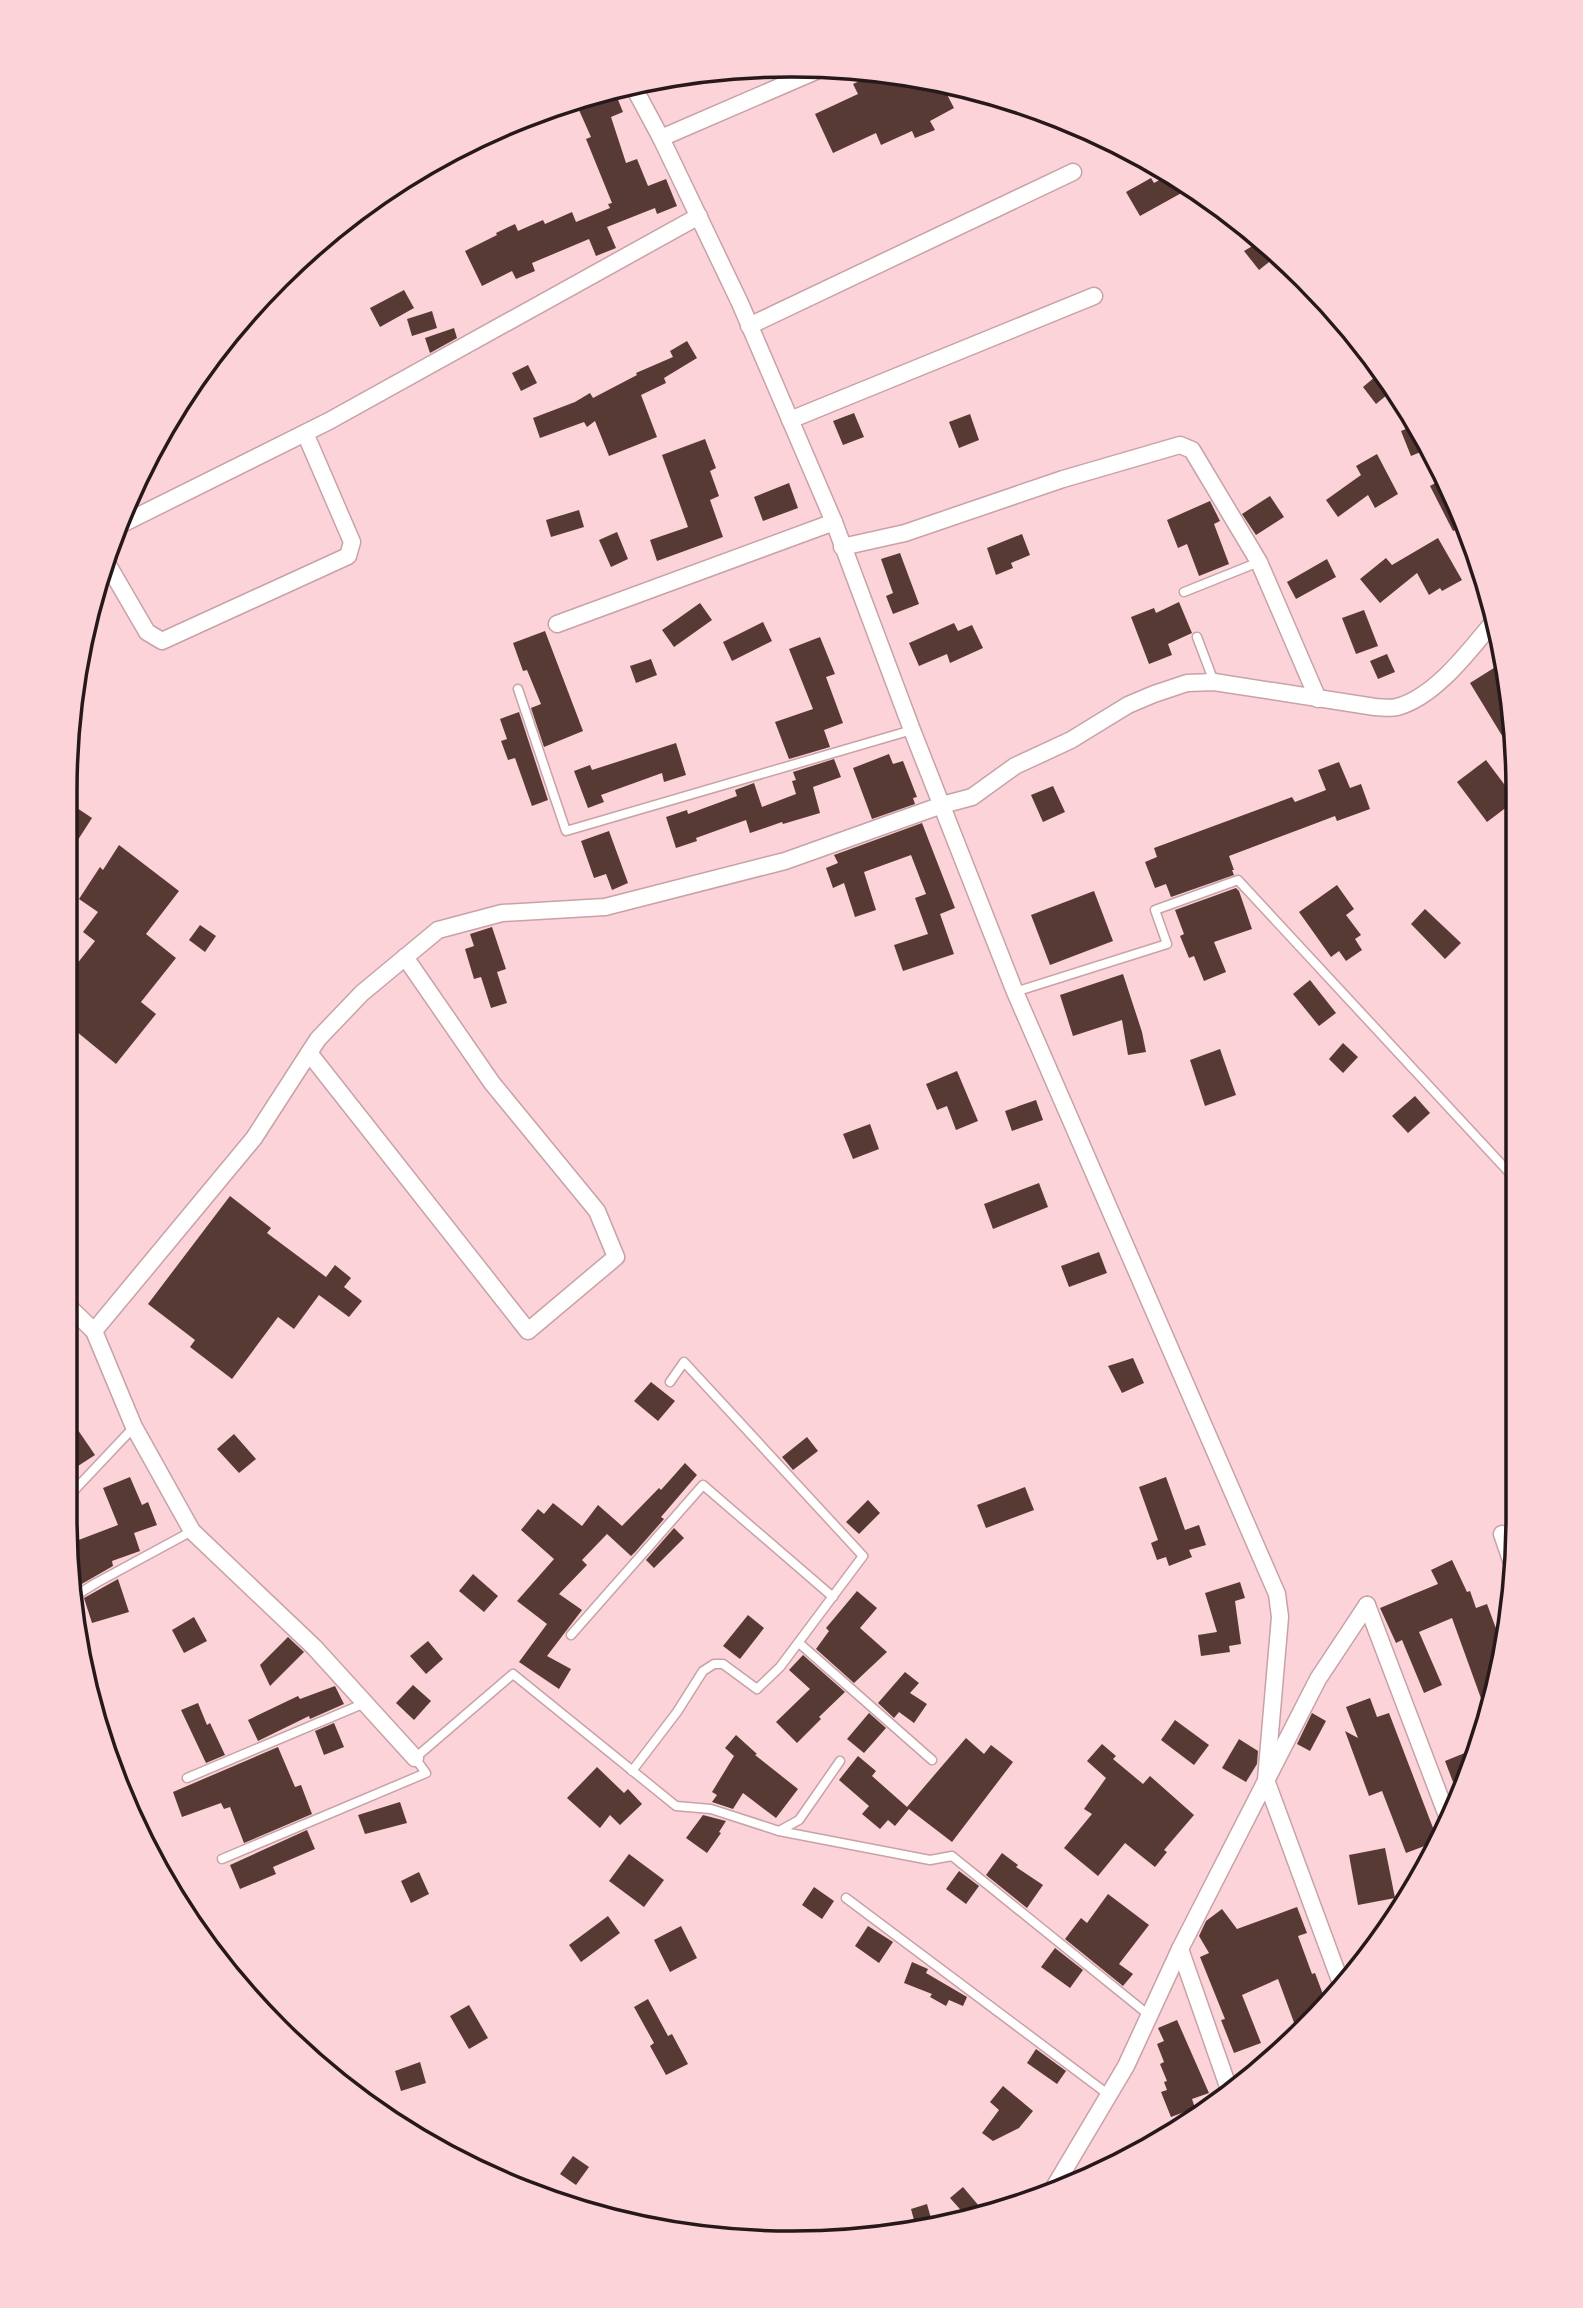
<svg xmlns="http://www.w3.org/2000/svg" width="1583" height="2308" font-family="Montserrat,sans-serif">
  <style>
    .building { fill: #583a34 }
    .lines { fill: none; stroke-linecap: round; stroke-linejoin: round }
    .lane-casing { stroke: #c8a2a7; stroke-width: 11 }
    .street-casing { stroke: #c8a2a7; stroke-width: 19 }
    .lane { stroke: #fff; stroke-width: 8 }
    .street { stroke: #fff; stroke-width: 16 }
    .rim { fill: none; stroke: #27191b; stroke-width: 3.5 }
  </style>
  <rect width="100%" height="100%" fill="#fbd3d8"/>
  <!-- building -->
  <g class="building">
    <path d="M877,73L940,81L954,108L930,121L935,130L915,138L912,131L881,145L876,133L833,153L815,114L858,94L853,84Z"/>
    <path d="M614,90L623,112L611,117L626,163L637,159L648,186L666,179L677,206L657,214L655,208L607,227L616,248L596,256L589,239L532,263L535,271L516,279L512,271L482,286L465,251L497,235L496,233L515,224L518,231L543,220L545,224L572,212L576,222L610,208L608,204L612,203L586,139L591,137L575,101Z"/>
    <path d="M1170,174L1194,186L1140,216L1126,192L1151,178L1154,183Z"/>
    <path d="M1261,241L1278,255L1259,270L1244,251Z"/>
    <path d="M404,290L414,308L380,327L370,308Z"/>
    <path d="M432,311L437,328L412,336L407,319Z"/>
    <path d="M454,328L457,338L430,353L425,338Z"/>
    <path d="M687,341L697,358L664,378L666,383L641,395L657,437L609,456L595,421L587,427L584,422L540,438L533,418L575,402L590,393L593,398L637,375L636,373L673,357L670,351Z"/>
    <path d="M528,365L537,383L521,391L512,373Z"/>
    <path d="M1382,371L1393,390L1376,404L1363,387Z"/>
    <path d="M854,413L864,437L843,445L833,421Z"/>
    <path d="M970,414L979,440L959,448L949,422Z"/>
    <path d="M1416,425L1430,448L1411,456L1401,431Z"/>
    <path d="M705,439L716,468L710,471L719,496L710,500L723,537L657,561L650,540L688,527L662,455Z"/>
    <path d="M1377,454L1398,494L1375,508L1368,495L1338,517L1326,500L1361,475L1356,466Z"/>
    <path d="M1446,477L1463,527L1453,531L1430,486Z"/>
    <path d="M789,483L798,508L763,521L754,497Z"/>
    <path d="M1270,496L1284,517L1256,535L1242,514Z"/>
    <path d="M1210,501L1220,521L1214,524L1229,564L1199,576L1187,544L1178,548L1167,520Z"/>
    <path d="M579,510L584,527L551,537L546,520Z"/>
    <path d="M617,532L628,559L611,567L599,540Z"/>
    <path d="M1022,534L1030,555L1011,563L1013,568L996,575L987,548Z"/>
    <path d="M1438,538L1462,580L1442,591L1440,588L1429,595L1417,573L1380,603L1360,579L1386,558L1392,565Z"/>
    <path d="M900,553L919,604L893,614L886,596L893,593L881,559Z"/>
    <path d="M1327,559L1336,577L1296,599L1287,582Z"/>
    <path d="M1179,602L1192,633L1168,644L1172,655L1149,664L1131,617L1154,608L1156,613Z"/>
    <path d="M700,603L712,620L674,647L662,630Z"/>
    <path d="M1364,610L1378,646L1356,654L1342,618Z"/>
    <path d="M763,622L772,641L732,661L723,642Z"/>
    <path d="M954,623L958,631L972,625L983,648L950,663L947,654L919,666L909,643Z"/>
    <path d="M545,631L583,731L544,747L531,708L541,704L527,670L523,671L513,643Z"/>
    <path d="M820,637L835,674L826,677L843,723L824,730L830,747L789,759L775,722L813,709L789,649Z"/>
    <path d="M1387,654L1395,672L1378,679L1370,661Z"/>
    <path d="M651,659L657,675L636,683L630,666Z"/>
    <path d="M1505,661L1506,669L1515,757L1470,683Z"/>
    <path d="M519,712L548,800L532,806L515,758L508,760L501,741L507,739L500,719Z"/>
    <path d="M676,743L686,775L664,782L662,773L601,795L604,802L588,808L574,771L590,765L592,770Z"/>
    <path d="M889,754L893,764L903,761L917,797L913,798L915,804L872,819L853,768Z"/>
    <path d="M834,759L841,777L813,787L820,813L783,824L782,822L750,833L746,820L696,838L697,841L676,848L666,817L687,810L688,814L737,796L735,790L754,783L762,807L796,794L792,781L796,780L793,772Z"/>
    <path d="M1486,760L1516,800L1487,822L1457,782Z"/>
    <path d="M1339,762L1350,788L1361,784L1370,809L1337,821L1335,816L1314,824L1229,856L1234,870H1232L1234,875L1171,897L1166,884L1155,888L1145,862L1157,857L1154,848L1292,797L1295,802L1326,790L1318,770Z"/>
    <path d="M1053,786L1065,812L1043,822L1031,795Z"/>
    <path d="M65,800L92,818L65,860Z"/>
    <path d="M922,823L955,908L940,914L954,954L903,971L894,945L928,934L915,898L926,894L911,855L864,872L876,910L855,917L844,883L833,888L826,868L838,863L834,855Z"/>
    <path d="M609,831L628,883L612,890L606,874L594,878L581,841Z"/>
    <path d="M119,845L179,891L146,934L176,958L141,1002L156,1014L116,1064L65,1022V979L95,941L83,932L98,912L79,899L100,867L103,870Z"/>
    <path d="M1337,885L1354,909L1346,915L1361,935L1355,939L1362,950L1346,961L1339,951L1331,957L1299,912Z"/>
    <path d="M1236,888L1239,891L1252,929L1214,942L1226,972L1204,981L1194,956L1189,958L1180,936L1184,934L1175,910Z"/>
    <path d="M1094,891L1113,941L1050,965L1031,915Z"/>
    <path d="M1425,909L1461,943L1445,959L1411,924Z"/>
    <path d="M200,925L216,936L205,952L189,940Z"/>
    <path d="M492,927L506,969L497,972L507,1003L491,1008L481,977L474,979L465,949L474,946L470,934Z"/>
    <path d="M1123,974L1142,1032L1146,1052L1128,1055L1122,1020L1073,1036L1060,995Z"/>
    <path d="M1310,980L1336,1013L1319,1026L1293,994Z"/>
    <path d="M1343,1043L1358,1057L1343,1073L1329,1059Z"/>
    <path d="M1220,1049L1236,1095L1205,1106L1190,1060Z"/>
    <path d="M957,1071L978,1121L956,1130L947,1106L937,1110L926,1084Z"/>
    <path d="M1415,1096L1430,1113L1408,1133L1392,1116Z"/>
    <path d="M1036,1100L1043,1120L1012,1131L1005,1111Z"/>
    <path d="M870,1124L879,1149L853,1159L843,1134Z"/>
    <path d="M1039,1183L1048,1207L993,1229L984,1204Z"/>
    <path d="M230,1196L271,1228L267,1233L326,1277L335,1265L351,1278L344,1287L362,1301L349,1317L319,1295L294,1329L278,1317L232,1379L190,1347L195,1340L148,1304Z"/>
    <path d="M1099,1252L1107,1273L1069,1287L1061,1266Z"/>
    <path d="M1133,1358L1144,1383L1122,1393L1108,1366Z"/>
    <path d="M651,1382L675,1401L658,1421L634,1401Z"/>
    <path d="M65,1411L95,1455L78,1466L65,1446Z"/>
    <path d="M234,1434L256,1459L239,1473L217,1449Z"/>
    <path d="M807,1437L818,1451L793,1470L782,1457Z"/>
    <path d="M685,1463L697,1475L661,1517L664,1519L636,1551L631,1556L607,1534L582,1560L587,1565L559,1594L582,1610L547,1656L571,1669L559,1689L519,1662L547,1624L517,1601L554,1559L521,1530L538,1509L544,1514L553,1503L582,1526L598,1505L622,1526L659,1488L661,1490Z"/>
    <path d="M130,1477L142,1505L148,1502L157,1525L134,1533L140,1551L112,1561L113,1566L80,1585L76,1575L73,1576L68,1544L118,1525L103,1488Z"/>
    <path d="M1166,1477L1185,1530L1199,1525L1206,1545L1189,1550L1192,1557L1169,1566L1166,1557L1157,1560L1151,1543L1158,1540L1139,1487Z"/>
    <path d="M1025,1487L1034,1510L986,1528L977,1505Z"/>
    <path d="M868,1500L880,1513L859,1534L846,1522Z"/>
    <path d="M674,1528L684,1538L654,1568L646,1560Z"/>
    <path d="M1452,1560L1467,1592L1470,1591L1476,1608L1487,1604L1505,1653L1487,1715L1452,1618L1419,1632L1442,1685L1424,1693L1402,1640L1396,1643L1380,1608L1438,1584L1431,1570Z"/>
    <path d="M473,1574L498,1596L484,1612L459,1591Z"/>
    <path d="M118,1579L129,1612L92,1623L84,1598Z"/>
    <path d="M1240,1582L1245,1598L1235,1601L1241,1644L1229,1646L1230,1652L1201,1656L1198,1635L1217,1632L1205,1593Z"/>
    <path d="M857,1591L877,1608L860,1628L887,1652L854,1683L816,1649L829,1631L826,1628Z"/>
    <path d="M748,1615L764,1628L740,1659L723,1646Z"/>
    <path d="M194,1617L207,1641L184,1653L172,1630Z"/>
    <path d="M288,1637L304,1652L270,1686L260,1665Z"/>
    <path d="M428,1641L443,1659L426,1674L410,1656Z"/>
    <path d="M803,1655L845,1692L819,1717L821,1719L797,1743L776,1722L810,1689L789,1670Z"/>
    <path d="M905,1672L919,1683L910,1693L927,1704L914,1723L899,1712L894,1718L878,1703Z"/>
    <path d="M413,1685L431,1701L414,1720L396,1703Z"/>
    <path d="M335,1686L344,1704L310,1719L309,1716L258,1741L248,1720L298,1696L300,1699Z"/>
    <path d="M1370,1698L1377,1717L1389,1713L1438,1841L1406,1853L1382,1791L1369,1796L1345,1731L1358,1738L1346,1707Z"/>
    <path d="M198,1703L207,1725L210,1723L225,1755L206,1763L181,1710Z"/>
    <path d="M869,1713L886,1728L864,1753L847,1739Z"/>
    <path d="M1312,1713L1326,1721L1310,1751L1297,1744Z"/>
    <path d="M1175,1720L1209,1745L1194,1765L1161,1740Z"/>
    <path d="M334,1723L344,1747L324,1755L315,1731Z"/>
    <path d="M736,1735L757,1754L755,1755L798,1789L776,1818L743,1793L733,1809L712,1802L717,1795L712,1792L734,1756L725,1748Z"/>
    <path d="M966,1738L984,1754L991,1745L1013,1762L952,1842L909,1809L895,1826L888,1820L880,1829L862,1814L869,1806L839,1780L858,1756L876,1771L872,1776L907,1807Z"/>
    <path d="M1239,1739L1258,1751L1257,1764L1246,1782L1222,1768Z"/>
    <path d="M1102,1744L1116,1756L1113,1759L1143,1784L1150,1776L1194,1815L1164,1850L1167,1852L1155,1867L1125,1843L1098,1876L1064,1848L1092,1814L1084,1809L1106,1778L1087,1761Z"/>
    <path d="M278,1747L295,1787L301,1785L312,1814L244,1843L230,1807L224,1809L221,1803L182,1817L173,1792Z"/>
    <path d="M1477,1748L1463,1795L1460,1800L1445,1761Z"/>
    <path d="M597,1767L624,1793L628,1789L642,1804L620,1825L610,1815L600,1828L567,1798Z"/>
    <path d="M400,1802L407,1823L365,1834L358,1815Z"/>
    <path d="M703,1815L726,1821L719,1832L721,1833L707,1853L686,1838Z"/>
    <path d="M307,1830L315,1849L273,1867L276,1874L240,1889L230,1865Z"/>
    <path d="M1385,1848L1395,1898L1358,1905L1349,1855Z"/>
    <path d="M1002,1853L1018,1865L1016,1867L1043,1885L1027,1908L986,1875Z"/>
    <path d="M629,1854L664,1880L644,1907L609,1881Z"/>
    <path d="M959,1871L979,1886L966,1904L946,1889Z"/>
    <path d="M419,1872L429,1894L411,1903L401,1881Z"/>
    <path d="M814,1887L834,1901L822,1919L802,1905Z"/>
    <path d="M1108,1894L1149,1925L1119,1964L1133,1974L1123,1986L1065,1939L1081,1918L1087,1923Z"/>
    <path d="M1297,1907L1307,1933L1298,1936L1312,1974L1315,1973L1327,2005L1299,2036L1278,1979L1242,1995L1261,2043L1234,2053L1221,2020L1225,2019L1200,1957L1209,1953L1199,1936L1206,1921L1222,1909L1237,1929Z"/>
    <path d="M608,1916L620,1933L581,1962L569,1945Z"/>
    <path d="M681,1926L697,1958L670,1972L654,1940Z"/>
    <path d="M868,1926L893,1942L879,1963L855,1946Z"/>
    <path d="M1055,1948L1083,1970L1070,1988L1041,1967Z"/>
    <path d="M912,1962L928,1969L926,1973L967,1997L963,2006L949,2000L946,2006L930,1997L932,1994L904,1983Z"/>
    <path d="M648,1999L668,2036L672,2034L688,2064L666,2075L650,2046L654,2043L634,2007Z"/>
    <path d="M469,2005L488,2038L469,2049L450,2016Z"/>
    <path d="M1177,2020L1209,2093L1192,2099L1195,2108L1171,2117L1161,2092L1167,2090L1164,2082L1167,2081L1160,2064L1164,2062L1157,2044L1164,2041L1158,2028Z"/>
    <path d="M1036,2049L1066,2071L1057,2084L1027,2063Z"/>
    <path d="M420,2062L426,2083L401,2091L395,2071Z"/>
    <path d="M1003,2086L1033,2111L1019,2128L993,2141L982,2133L999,2110L990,2102Z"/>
    <path d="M573,2156L589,2167L576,2185L560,2174Z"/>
    <path d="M963,2187L979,2206L967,2217L950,2198Z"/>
    <path d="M927,2204L934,2229L917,2231L911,2209Z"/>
  </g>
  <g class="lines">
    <!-- lane casing -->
    <g class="lane-casing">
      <g id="lane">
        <path d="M1184,592L1259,562"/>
        <path d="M1197,637L1214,682"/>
        <path d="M518,689L566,831L912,730"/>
        <path d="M1015,992L1167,944L1155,910L1238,880L1518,1182"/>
        <path d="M66,1499L134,1427"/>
        <path d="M75,1596L96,1583L192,1531"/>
        <path d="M571,1635L703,1485L833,1597"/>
        <path d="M799,1643L932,1760"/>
        <path d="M632,1771L677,1712L703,1671L714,1664H723L757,1689L780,1667L863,1556L684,1362L670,1382"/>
        <path d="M187,1778L365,1703"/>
        <path d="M779,1831L930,1860L952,1856L1150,2016"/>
        <path d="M222,1859L426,1773L415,1758L513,1674L676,1806L711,1809L779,1831L799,1820L840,1761"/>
        <path d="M846,1898L1109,2095"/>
      </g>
    </g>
    <!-- street casing -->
    <g class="street-casing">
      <g id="street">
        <path d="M632,84L661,138L740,303L834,522L912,730L1015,992L1277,1594L1280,1617L1266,1780L1342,1986"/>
        <path d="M661,138L823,68"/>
        <path d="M749,326L1073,172"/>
        <path d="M790,420L1094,296"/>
        <path d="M122,524L329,421L699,216"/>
        <path d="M842,547L905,533L1063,479L1180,445L1192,450L1259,562L1318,699"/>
        <path d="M108,565L147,632L162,641L348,556L352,542L305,433"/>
        <path d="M557,624L834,522"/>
        <path d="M309,1053L528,1331L616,1257L597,1211L492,1083L405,957"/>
        <path d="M65,1303L94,1331L134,1427L192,1531L314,1647L415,1758"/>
        <path d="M94,1331L254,1138L318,1039L362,993L438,930L502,913L605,907L785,861L942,805L972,797L1015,766L1071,740L1128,705L1154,694L1187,683L1214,682L1375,707C1382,707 1390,709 1397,707C1435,697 1470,650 1494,621"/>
        <path d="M1502,1534L1513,1566"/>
        <path d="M1367,1605L1449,1821"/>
        <path d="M1180,1949L1231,2095"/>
        <path d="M1053,2189L1126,2066L1180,1949L1318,1679L1367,1605"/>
      </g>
    </g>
    <!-- lane -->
    <use href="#lane" class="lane"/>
    <!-- street -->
    <use href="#street" class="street"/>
  </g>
  <!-- crop -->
  <path d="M0 0H1583V2308H0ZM791 77H792A714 714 0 0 1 1506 791V1517A714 714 0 0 1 792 2231H791A714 714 0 0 1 77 1517V791A714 714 0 0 1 791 77Z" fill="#fbd3d8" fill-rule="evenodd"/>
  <path class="rim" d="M791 77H792A714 714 0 0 1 1506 791V1517A714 714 0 0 1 792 2231H791A714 714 0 0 1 77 1517V791A714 714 0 0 1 791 77Z"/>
</svg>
